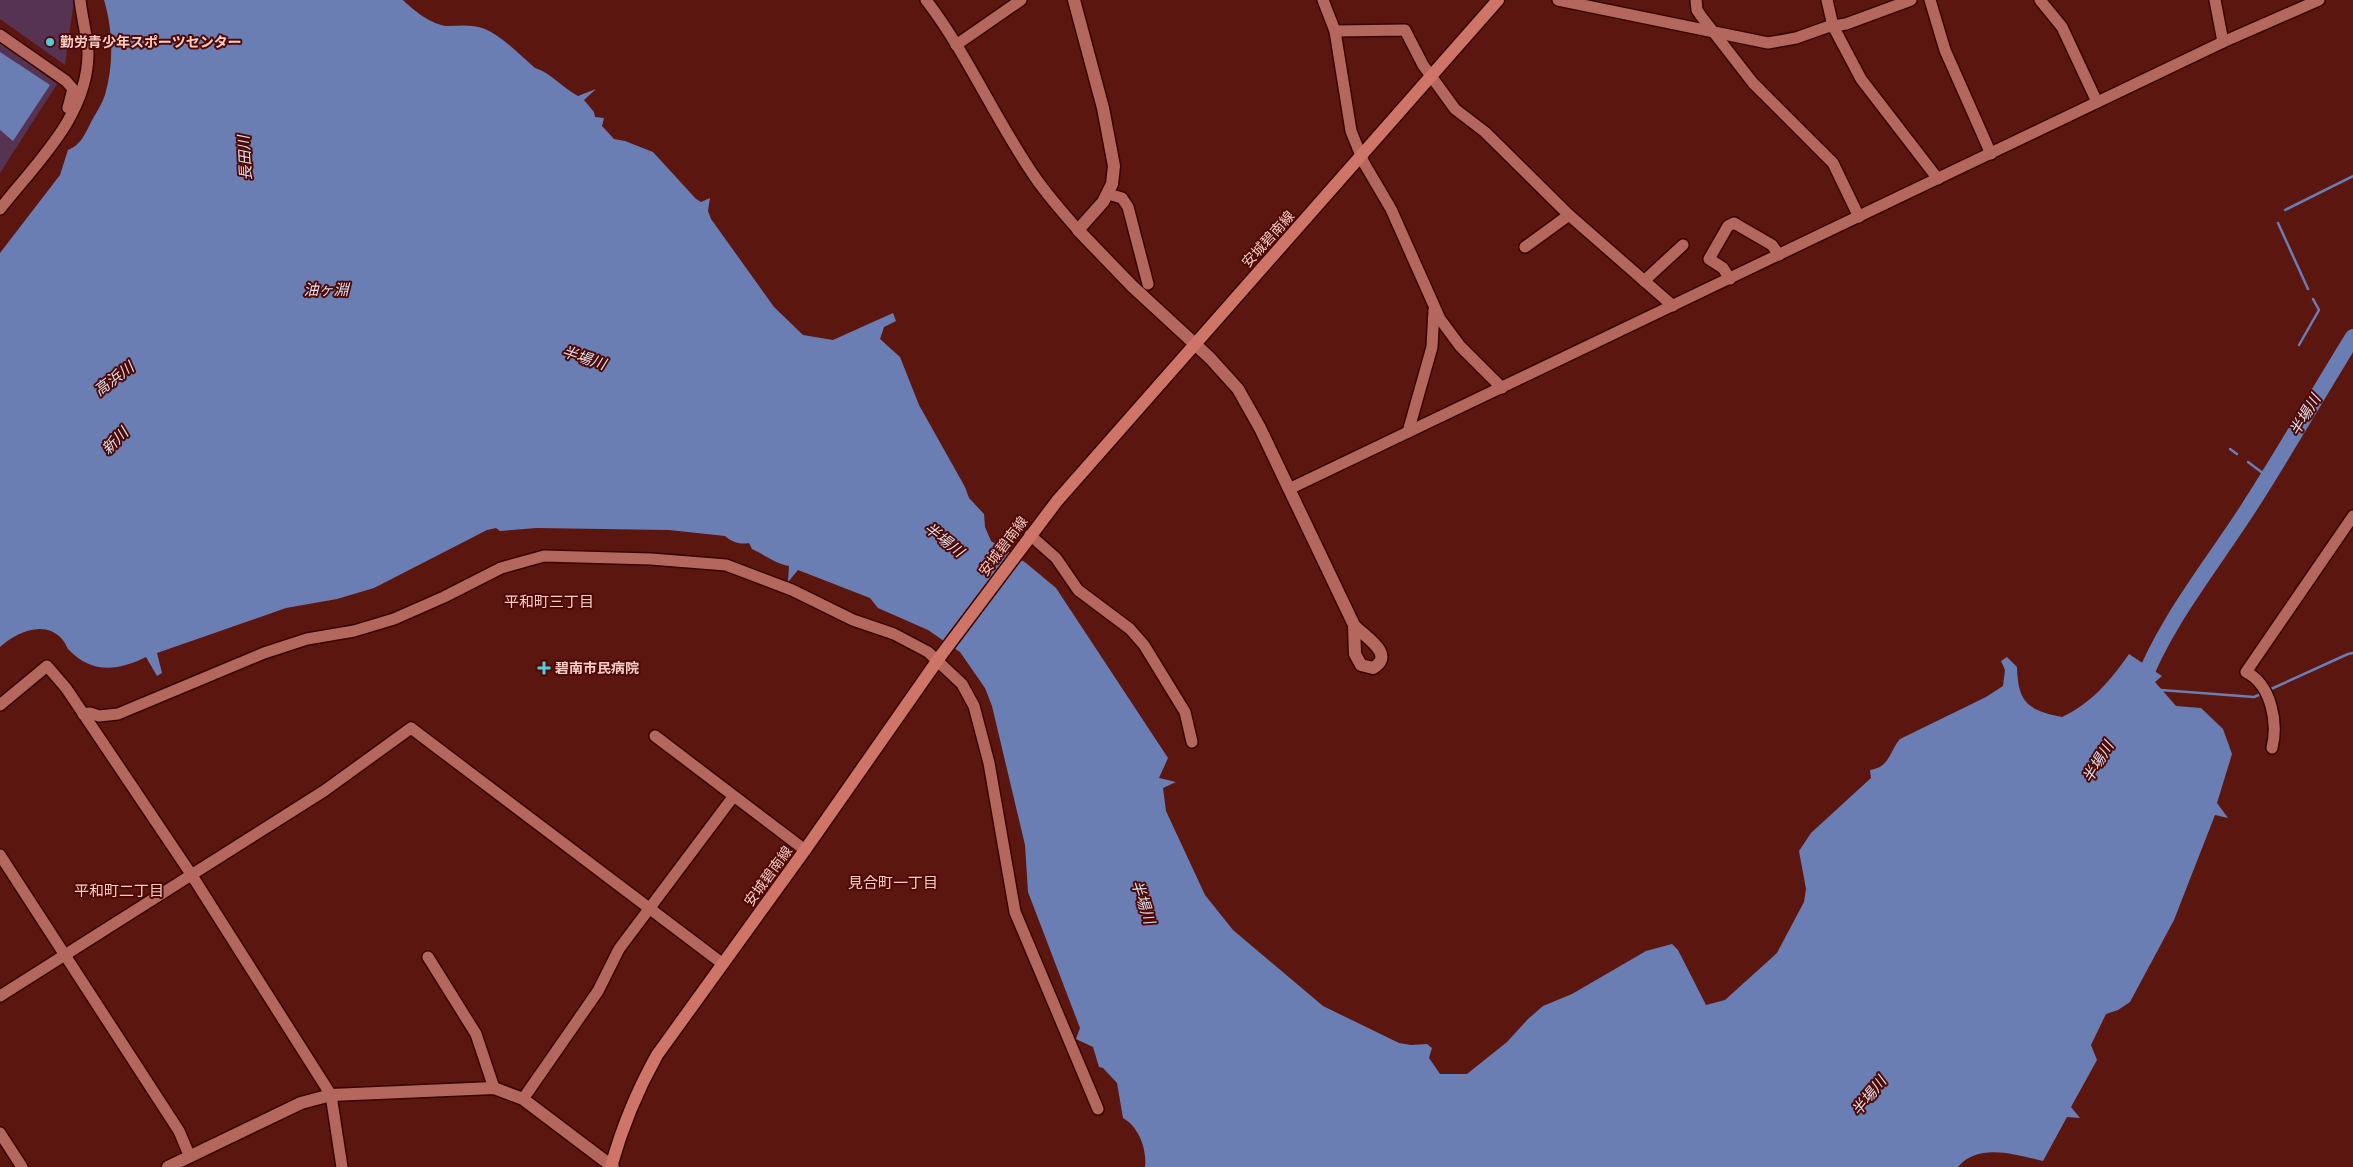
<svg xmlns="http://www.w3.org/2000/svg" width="2353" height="1167" font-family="Manrope,'Noto Sans JP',sans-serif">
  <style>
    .green { fill: #563353 }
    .water { fill: #6b7eb4 }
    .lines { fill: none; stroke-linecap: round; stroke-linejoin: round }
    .stream { stroke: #6b7eb4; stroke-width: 2.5 }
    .river { stroke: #6b7eb4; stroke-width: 16 }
    .street-casing { stroke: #370402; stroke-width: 14 }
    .secondary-casing { stroke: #370402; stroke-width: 15 }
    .primary-casing { stroke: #370402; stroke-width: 15 }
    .street { stroke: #b4675c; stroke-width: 11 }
    .secondary { stroke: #b4675c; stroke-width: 12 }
    .primary { stroke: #cf7568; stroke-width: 12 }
    .poi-dot { fill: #54cadd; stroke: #4f0905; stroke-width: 2 }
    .labels { text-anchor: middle; stroke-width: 4; stroke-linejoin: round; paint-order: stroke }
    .poi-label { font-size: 14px; font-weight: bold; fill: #f8cdc6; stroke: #4f0905; text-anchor: start }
    .street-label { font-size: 14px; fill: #f8cdc6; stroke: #4f0905 }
    .water-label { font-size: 15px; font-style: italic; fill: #dbe1f1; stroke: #4f0905 }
    .neighbourhood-label { font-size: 15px; fill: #f8cdc6; stroke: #4f0905 }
  </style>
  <rect width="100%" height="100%" fill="#5b1610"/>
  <!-- green -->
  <g class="green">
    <path d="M0,0H74L65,65L0,19Z"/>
    <path d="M0,42L57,84L0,173Z"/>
  </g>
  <!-- water -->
  <g class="water">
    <path d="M104,0H403C413,10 432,25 447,26C460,26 472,24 485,29C503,37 520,55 535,68C551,73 563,88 578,96L596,89L584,100L594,112L595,117L604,118L602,126L614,139L625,141L653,152L696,199L701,202L710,198L708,211L711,219L774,307L803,335L833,340L893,313L896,321L884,327L880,339L900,357L919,405L965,487L969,498L984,514L985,527L991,541L1026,563L1056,588L1168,758L1159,778L1176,782L1163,788L1166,811L1205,895L1233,930L1323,1006L1399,1043L1411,1045L1427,1044L1432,1048L1429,1058L1440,1074H1467L1507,1042L1528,1019L1543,1006L1572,994L1646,951L1672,944L1678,950L1706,1005L1725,1000L1777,953L1804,902L1806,889L1799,851L1811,833L1871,778L1870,770C1890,767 1889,752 1900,739L1986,697L2003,686L2005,670L2001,661L2007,657L2017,667C2018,703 2028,710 2062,717C2092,703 2110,681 2129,654L2162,676L2155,682L2176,706L2201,708L2223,729L2232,754L2217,803L2228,818L2215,815L2174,920L2130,1002L2118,1010L2106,1014L2091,1045L2097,1060L2071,1107L2080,1118L2067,1117L2043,1161C2017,1155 1978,1142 1958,1167H1145C1147,1149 1139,1127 1123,1118L1117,1083L1103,1068L1099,1067L1093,1047L1076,1039L1080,1028L1028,892L1025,845L992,706L985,688L960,652L928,630L878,608L870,598L798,570L788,582L789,566C776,564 765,555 752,549L749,543C740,545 732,542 725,536L669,530L537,528L500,531L496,528L487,530L374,588L337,599L286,608L157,653L162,673L157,676L146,657C118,671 91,674 68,649C66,646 65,642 62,639C44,619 16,633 0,647V253L60,175L68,150C81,145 85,134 91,122C96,113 102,104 105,95C114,64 113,30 104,0Z"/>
    <path d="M0,52L50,85L13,141L0,130Z"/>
  </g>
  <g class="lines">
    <!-- stream -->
    <g class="stream">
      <path d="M2285,210L2353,176"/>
      <path d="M2278,223L2308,289"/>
      <path d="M2299,345L2319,310L2313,299"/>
      <path d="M2230,449L2237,454"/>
      <path d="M2248,462L2268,477"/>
      <path d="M2271,689L2348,654L2353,653"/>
      <path d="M2161,690L2254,697L2261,694"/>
    </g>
    <!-- river -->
    <path class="river" d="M2140,688C2164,624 2209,569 2246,512C2283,455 2317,395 2353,337"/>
    <!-- street casing -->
    <g class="street-casing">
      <g id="street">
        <path d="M926,0C969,56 996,122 1037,180C1049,197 1064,214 1078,230"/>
        <path d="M1323,0L1335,31L1351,131L1364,163L1391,209L1440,319L1460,346L1502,388"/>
        <path d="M1558,0L1768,43L1796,38L1827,27L1846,24L1911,0"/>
        <path d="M1696,0L1697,10L1701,16L1753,83L1833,163L1859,217"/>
        <path d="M1827,0L1833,26L1861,79L1938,179"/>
        <path d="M1930,0L1945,50L1991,154"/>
        <path d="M2040,0L2062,27L2097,102"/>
        <path d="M2215,0L2223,42"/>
        <path d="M1335,31L1405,30L1423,65L1455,109L1485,132L1569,215L1673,306"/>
        <path d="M0,35L66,81L73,89L68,108"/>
        <path d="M956,45L1021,0"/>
        <path d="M1108,194L1122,198L1128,207L1148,284"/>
        <path d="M0,209C36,163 88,116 88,53C87,35 82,18 80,0"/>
        <path d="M1525,247L1569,215"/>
        <path d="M1730,279L1723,268L1709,259L1728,226L1734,223L1772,245L1779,255"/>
        <path d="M1644,281L1683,245"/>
        <path d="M1408,432L1432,347L1434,310"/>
        <path d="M1289,489L2223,42L2319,0"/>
        <path d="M1030,535L1056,558L1078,590L1130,629L1144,645L1185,712L1192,742"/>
        <path d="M0,705L47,666L66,688L191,874L331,1095L342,1167"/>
        <path d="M83,714L90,713L99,716L118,714L264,653L307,639L354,631L394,619L444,597L501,568L544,556L651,559L726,565L792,590L853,620L894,634L928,652L962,684L974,706L989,763L1015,912L1098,1109"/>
        <path d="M655,736L805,850"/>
        <path d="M2272,748C2278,724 2272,685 2246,672L2353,516"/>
        <path d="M0,855L179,1131L190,1157"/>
        <path d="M428,957L476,1034L494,1088"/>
        <path d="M0,996L324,791L411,728L723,964"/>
        <path d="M523,1099L598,991L619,949L733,797"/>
        <path d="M0,1133L22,1167"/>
      </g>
    </g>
    <!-- secondary casing -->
    <g class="secondary-casing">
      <g id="secondary">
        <path d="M1074,0L1103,108L1114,166L1112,184L1103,202L1078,230L1132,286L1210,358L1238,389L1260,428L1354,625C1363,636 1397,654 1373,668L1361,665L1355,654L1354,625"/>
        <path d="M168,1167L301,1103L331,1095L494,1088L523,1099L613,1167"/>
      </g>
    </g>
    <!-- primary casing -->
    <g class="primary-casing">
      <path id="primary" d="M611,1167C622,1127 637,1091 657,1055L805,850L942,654L1057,501L1498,0"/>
    </g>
    <!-- street -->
    <use href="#street" class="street"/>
    <!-- secondary -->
    <use href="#secondary" class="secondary"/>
    <!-- primary -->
    <use href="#primary" class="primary"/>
  </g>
  <!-- markers -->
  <g class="poi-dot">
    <circle cx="50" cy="42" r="5"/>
    <path d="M541.5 660.5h5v5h5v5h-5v5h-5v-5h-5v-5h5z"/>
  </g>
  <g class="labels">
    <!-- poi labels -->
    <g class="poi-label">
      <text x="60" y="47">勤労青少年スポーツセンター</text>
      <text x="555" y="673">碧南市民病院</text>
    </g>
    <!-- street labels -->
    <g class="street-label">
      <text transform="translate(1268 239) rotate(-48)" y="5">安城碧南線</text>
      <text transform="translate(1003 546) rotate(-53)" y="5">安城碧南線</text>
      <text transform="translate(768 876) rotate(-54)" y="5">安城碧南線</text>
    </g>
    <!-- water labels -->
    <g class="water-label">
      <text transform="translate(245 158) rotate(-93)" y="5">長田川</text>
      <text x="326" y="295">油ヶ淵</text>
      <text transform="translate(584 358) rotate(18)" y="5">半場川</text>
      <text transform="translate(114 379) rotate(-37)" y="5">高浜川</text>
      <text transform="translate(2305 415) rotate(-59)" y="5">半場川</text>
      <text transform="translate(115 441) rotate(-45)" y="5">新川</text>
      <text transform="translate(944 540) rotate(38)" y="5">半場川</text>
      <text transform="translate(2098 762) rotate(-59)" y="5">半場川</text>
      <text transform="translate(1143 902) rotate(72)" y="5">半場川</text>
      <text transform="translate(1869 1096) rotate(-51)" y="5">半場川</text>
    </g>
    <!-- neighbourhood labels -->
    <g class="neighbourhood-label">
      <text x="549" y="607">平和町三丁目</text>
      <text x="893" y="888">見合町一丁目</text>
      <text x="119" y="896">平和町二丁目</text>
    </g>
  </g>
</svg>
